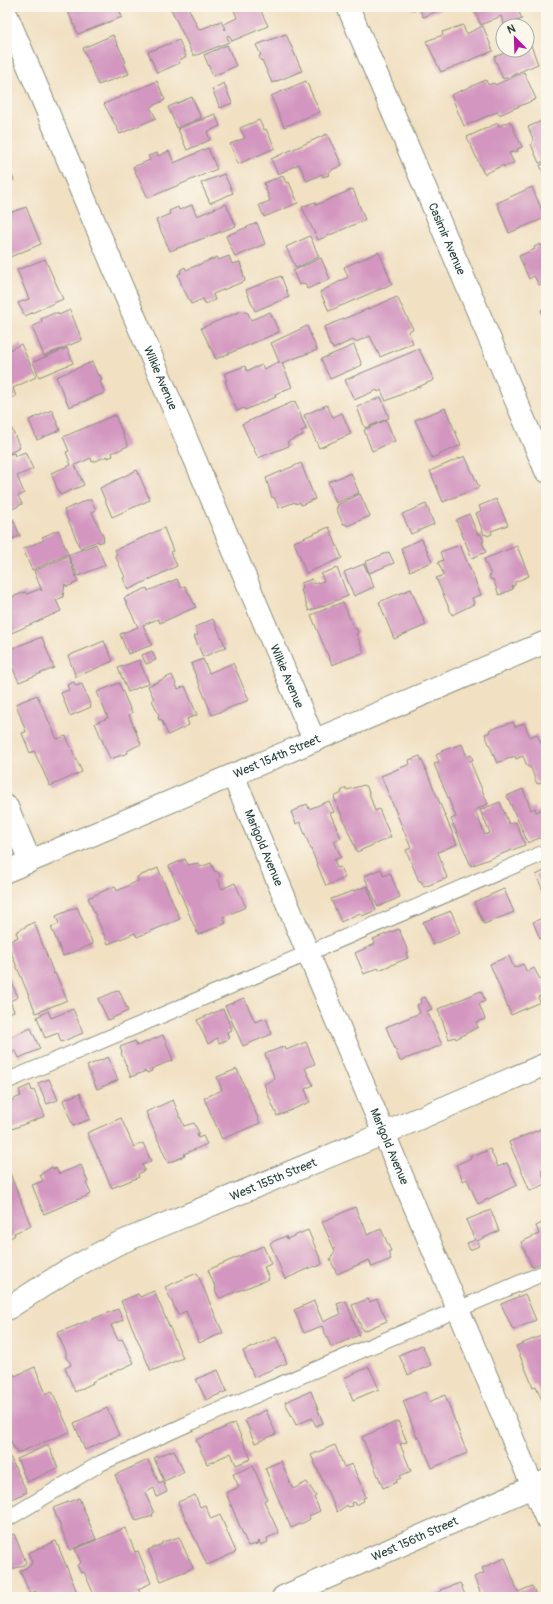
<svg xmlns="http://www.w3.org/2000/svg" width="553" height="1604" font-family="Pangolin,sans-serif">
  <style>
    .building { fill: #d396c0 }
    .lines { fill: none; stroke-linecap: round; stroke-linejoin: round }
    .service-casing { stroke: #888e7b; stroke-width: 17 }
    .minor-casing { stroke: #888e7b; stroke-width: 24 }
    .service { stroke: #fff; stroke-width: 15 }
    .minor { stroke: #fff; stroke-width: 22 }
    .labels { text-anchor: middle; stroke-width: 3.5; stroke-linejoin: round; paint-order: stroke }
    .street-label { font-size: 12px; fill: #1f3d34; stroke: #fbf7ec }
  </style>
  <rect width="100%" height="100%" fill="#fbf7ec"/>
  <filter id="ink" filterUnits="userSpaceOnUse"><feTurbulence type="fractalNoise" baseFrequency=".025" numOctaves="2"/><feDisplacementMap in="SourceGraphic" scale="8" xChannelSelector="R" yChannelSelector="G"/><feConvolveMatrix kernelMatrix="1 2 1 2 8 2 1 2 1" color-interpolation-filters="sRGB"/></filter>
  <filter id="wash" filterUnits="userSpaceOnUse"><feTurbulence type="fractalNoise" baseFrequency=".012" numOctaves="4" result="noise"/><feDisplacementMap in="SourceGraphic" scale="16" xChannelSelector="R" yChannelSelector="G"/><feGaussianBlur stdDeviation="0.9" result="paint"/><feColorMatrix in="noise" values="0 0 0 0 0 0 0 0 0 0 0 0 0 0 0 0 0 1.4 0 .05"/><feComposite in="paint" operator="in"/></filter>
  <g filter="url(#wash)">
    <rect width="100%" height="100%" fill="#f1e0c2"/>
    <g id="blocks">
      <!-- building -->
      <g class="building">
        <path d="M66,7H118L122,17L78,34Z"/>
        <path d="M170,7H188L199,30L221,21L225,30L226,29L224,24L237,18L233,7H269L261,11L268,26L232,41L229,35L227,36L229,42L197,55H193Z"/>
        <path d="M412,7H447L423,17L419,7L413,10Z"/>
        <path d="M473,7H517L522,19L505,26L501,16L481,25Z"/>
        <path d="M463,25L466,34L483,26L493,51L441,72L426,41L443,35L442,32Z"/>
        <path d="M286,34L302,71L272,83L262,60L261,61L259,56L261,55L256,45Z"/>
        <path d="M113,35L126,62L124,63L129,74L98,85L83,48Z"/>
        <path d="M179,40L186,57L179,60L180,63L157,73L148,52Z"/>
        <path d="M530,43L538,64L503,79L494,57L513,50H527V45Z"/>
        <path d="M227,45L236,66L213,76L204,55Z"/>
        <path d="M524,72L536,99L499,115L497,112L464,126L451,95L486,80L488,85L494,83L495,85Z"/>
        <path d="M157,81L165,100L150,107L156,118L120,134L104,104Z"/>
        <path d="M306,81L320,112L284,127L271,96Z"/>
        <path d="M224,83L232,103L220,108L212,89Z"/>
        <path d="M192,97L201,118L177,128L168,107Z"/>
        <path d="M215,114L220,126L207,132L210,140L187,150L178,129Z"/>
        <path d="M546,119V161L539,163L531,144L534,141L528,127Z"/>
        <path d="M259,120L264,130L266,129L275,148L238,164L230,144L245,138L240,128Z"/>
        <path d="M510,121L522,147L517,149L518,151L509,153L514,163L504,167V165L484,174L467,137L498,123L499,126Z"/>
        <path d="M327,134L342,165L328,172L329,175L323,177L322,174L307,181L299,164L278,174L271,159Z"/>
        <path d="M208,148L217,169L148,198L133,167L150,160L148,156L157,153L158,156L169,151L174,163Z"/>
        <path d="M546,163V179L540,165Z"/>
        <path d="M7,164L14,180L7,182Z"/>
        <path d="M224,174L233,193L210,203L201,183Z"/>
        <path d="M283,176L286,183L289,182L298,203L264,217L259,205L270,201L264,183Z"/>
        <path d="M532,187L545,218L509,233L497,203Z"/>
        <path d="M353,189L365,220L318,240L302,207L315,202L316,205Z"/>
        <path d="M226,204L236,226L170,251L156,220L170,214L169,211L178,207L179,210L192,205L197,216Z"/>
        <path d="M26,207L41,244L10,257L9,255L11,254L7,245V214Z"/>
        <path d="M257,223L265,244L235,257L226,236Z"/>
        <path d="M310,236L319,257L296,268L286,247Z"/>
        <path d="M540,244L541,246L546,244V282L539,285L534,276L529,279L519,256L535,249L534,247Z"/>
        <path d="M379,252L392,284L329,311L320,292L348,277L344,267Z"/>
        <path d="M229,256L232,264L240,262L245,281L213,294L215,300L205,304L203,299L191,304L182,286L178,274L181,273L180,270L185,267L186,270L217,257L219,260Z"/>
        <path d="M321,258L330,279L307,289L305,283L299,285L293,271Z"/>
        <path d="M45,259L63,299L25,316L18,303L29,299L17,270Z"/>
        <path d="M281,276L289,297L255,311L246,290Z"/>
        <path d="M397,297L413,329L408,331L413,343L380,357L370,336L356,342L352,340L333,349L332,346H330L324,327Z"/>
        <path d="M546,308V320L541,310Z"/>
        <path d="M70,310L82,340L44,356L32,327L42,322L41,319L54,313H58L59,315Z"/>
        <path d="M241,311L248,313L251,320L270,312L279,332L216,359L201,328Z"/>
        <path d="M307,326L317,350L282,363L292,387L275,394L276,397L245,410L244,408L237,411L225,381L227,380L224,374L245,366L247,371L262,365L264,369L278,362L280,364L271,343Z"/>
        <path d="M21,344L36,377L13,388L16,396L7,400V351Z"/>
        <path d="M354,345L362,365L330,379L321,359Z"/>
        <path d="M67,348L73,363L39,377L33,362Z"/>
        <path d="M419,349L434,380L386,401L381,390L378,392L377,390L354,400L345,380Z"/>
        <path d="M92,362L98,376L100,375L102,380L100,381L105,393L69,407L56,377Z"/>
        <path d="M381,397L389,418L365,428L357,407Z"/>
        <path d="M295,401L306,429L301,431L303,435L287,442L289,446L258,458L242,424Z"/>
        <path d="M327,405L333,417L342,413L351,434L319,448L304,415Z"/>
        <path d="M445,408L461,445L432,458L415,420Z"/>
        <path d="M52,410L60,430L37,440L29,420Z"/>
        <path d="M115,415L128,446L112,453L113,456L108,458V456L92,462L91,458L75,465L84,485L60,495L51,473L71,465L66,452L69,451L63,437Z"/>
        <path d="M386,420L395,441L372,451L364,430Z"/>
        <path d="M11,427L20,448L7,454V429Z"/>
        <path d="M25,452L33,469L17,476L24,493L18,496L22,504L7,512V455L14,453L15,456Z"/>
        <path d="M465,456L479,487L443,502L430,471Z"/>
        <path d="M301,463L315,499L301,505L300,502L296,504L295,502L279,508L274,497L272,498L266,478Z"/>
        <path d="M137,470L150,500L112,517L100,488Z"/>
        <path d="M351,473L359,493L336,503L328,482Z"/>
        <path d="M360,494L370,516L347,526L346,524H343L336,508L338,507L337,505Z"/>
        <path d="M496,499L508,525L491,531L492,534L487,536L486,534L484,535L476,513L481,511L479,506Z"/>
        <path d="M87,500H91L96,510L92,512L104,538L103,539L104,541L99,543L98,541L80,548L64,510Z"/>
        <path d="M426,504L434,524L411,534L402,514Z"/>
        <path d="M469,514L478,535L481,534L484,541L482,542L486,552L472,558L456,520Z"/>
        <path d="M13,519L20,536L7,541V521Z"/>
        <path d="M329,527L342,558L306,573L294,542Z"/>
        <path d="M164,528L173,551L171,552L177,566L128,590L123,578L125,577L115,555L117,554L115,550Z"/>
        <path d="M58,530L68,554L32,570L23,549L44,540L42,537Z"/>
        <path d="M422,539L432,562L410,571L401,548Z"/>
        <path d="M96,544L105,565L78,576L68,555Z"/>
        <path d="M460,545L481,595L472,598L474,604L452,615L436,578L444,575L438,562L443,560L440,552Z"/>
        <path d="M517,546L529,576L515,582V585L512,586L513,589L499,595L493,579L491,580L489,576L491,575L484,559Z"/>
        <path d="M389,552L394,563L369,573L365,562Z"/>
        <path d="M68,556L78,582L67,587L65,584L63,597L56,600L61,611L7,635V599L25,592L27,594L40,589L42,591L34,571Z"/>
        <path d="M364,564L374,587L354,596L344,572Z"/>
        <path d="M337,568L348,596L309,611L301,590L303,589L301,583L312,579L314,584L324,581L321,574Z"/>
        <path d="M177,579L181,588L185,586L196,607L160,623L158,619L143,625L152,645L128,654L120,634L138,627L124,598L147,588L148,591Z"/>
        <path d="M411,589L426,625L394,639L379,602Z"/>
        <path d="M343,602L354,629L356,628L358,633L356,634L364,652L332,665L311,615Z"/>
        <path d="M213,619L226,647L203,657L194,636L198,635L195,627Z"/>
        <path d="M42,637L54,668L19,682L7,656V650Z"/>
        <path d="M104,641L113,661L76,677L68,656Z"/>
        <path d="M152,651L156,660L146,664L142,655Z"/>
        <path d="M203,659L209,673L233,663L249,700L212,715L191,664Z"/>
        <path d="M139,660L149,683L128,692L118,668Z"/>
        <path d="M172,675L178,689L185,686L197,715L187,719L189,725L168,735L161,719L159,720L158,716L159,715L152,700L154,699L148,686Z"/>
        <path d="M74,682L76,686L82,684L91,707L70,716L61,693L69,690L67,685Z"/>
        <path d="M119,683L132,713L129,715L141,744L127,751L128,753L110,759L95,723L108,718L97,692Z"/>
        <path d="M37,695L57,739L66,736L82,772L50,786L34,751L30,753L22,733L26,732L16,704Z"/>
        <path d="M513,722L515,727L524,723L530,737L537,734L546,755V786H544L542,782L537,784L531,768L527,766L523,756L516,759L515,756L497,763L485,734L490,732L489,730Z"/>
        <path d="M462,744L467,757L471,755L473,760L470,761L488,804L475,810L485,835L490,833L480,810L500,802L509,824L516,822L525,845L471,866L451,819L456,817L434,764L439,762L436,755L442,752L441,751Z"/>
        <path d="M420,756L457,844L438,852L447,878L424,887L421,881H419L406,850L411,848L381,776L410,764L409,760Z"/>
        <path d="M364,785L367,787L375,811L379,809L391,837L357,852L334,797L342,793L341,791L346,788L347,790Z"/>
        <path d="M523,789L531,810L535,808L536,812L546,808V835L528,843L507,796Z"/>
        <path d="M329,801L334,812L330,813L341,838L334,841L341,857L334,860L337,868L340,867L345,878L326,886L300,822L296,824L291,812L307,804L309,809Z"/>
        <path d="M185,859L188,865L198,863L200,867L211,863L214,871L218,872L220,876L218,879L222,889L235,883L246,907L223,917L226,923L198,935L169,866Z"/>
        <path d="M158,868L180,919L137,937L135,933L108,944L88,898L115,886L117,891L138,881L137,877Z"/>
        <path d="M381,869L384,876L390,873L400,897L378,907L364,876Z"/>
        <path d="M546,870V897L536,875Z"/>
        <path d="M367,886L376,910L362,916L360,913L341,922L331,899Z"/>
        <path d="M504,889L514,912L484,924L474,902Z"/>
        <path d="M77,907L93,944L63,956L51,927L59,924L56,916Z"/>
        <path d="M451,911L460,933L433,945L423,922Z"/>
        <path d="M545,917L546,936L540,939L533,922Z"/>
        <path d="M34,922L54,974L55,973L67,1000L36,1013L7,943L18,937L16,932Z"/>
        <path d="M399,929L408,952L406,953L408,958L379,970L378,968L364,974L355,953L375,944L373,939Z"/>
        <path d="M509,956L514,968L523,964L527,972L534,968L544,987L545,994L538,997L540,1002L511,1015L490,964Z"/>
        <path d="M7,972L18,997L10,1001L14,1011L7,1014Z"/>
        <path d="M119,990L128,1011L108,1020L98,999Z"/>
        <path d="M481,991L485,1001L479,1004L485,1019L476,1022L478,1027L456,1039L455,1037L449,1039L438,1009Z"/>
        <path d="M425,997L432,1009L427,1011L442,1045L400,1061L386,1027L420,1013L417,1005L421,1003L420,999Z"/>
        <path d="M244,998L255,1022L266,1018L272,1034L243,1046L225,1006Z"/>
        <path d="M73,1009L83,1033L61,1042L58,1033L45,1038L37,1017L48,1011L51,1018Z"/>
        <path d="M223,1009L232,1030L227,1032L229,1039L219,1043L217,1038L208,1044L197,1020Z"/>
        <path d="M31,1028L40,1049L19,1058L16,1051L7,1055V1038Z"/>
        <path d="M163,1035L173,1060L151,1069L152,1071L147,1073L146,1071L131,1077L121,1053L122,1052L120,1047L135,1041L137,1046Z"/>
        <path d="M306,1042L315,1064L305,1068L313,1085L305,1089L310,1102L277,1116L264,1084L275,1079L265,1054L285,1046L286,1050Z"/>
        <path d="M108,1057L118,1080L97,1089L87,1066Z"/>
        <path d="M237,1069L260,1123L222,1139L204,1098L222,1090L217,1077Z"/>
        <path d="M49,1079L58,1100L47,1104L38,1083Z"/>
        <path d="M30,1085L32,1091L34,1090L45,1116L7,1131V1102L21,1096L19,1090Z"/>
        <path d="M80,1093L90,1119L73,1126L63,1100Z"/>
        <path d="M173,1100L184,1126L194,1123L199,1133L197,1134L198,1138L203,1136L207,1144L184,1154L185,1156L168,1163L146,1112Z"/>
        <path d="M121,1118L134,1147L143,1143L151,1161L142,1165L145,1170L138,1174L139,1177L112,1188L87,1133Z"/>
        <path d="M546,1127V1168L541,1170L546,1184L530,1191L509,1142Z"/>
        <path d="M490,1149L498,1167L507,1163L517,1185L478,1204L467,1179L463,1181L456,1165L471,1158L470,1156L476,1153L477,1155Z"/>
        <path d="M81,1165L88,1182L86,1183L91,1194L44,1214L32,1185L43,1181L40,1175L52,1167L53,1169L56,1168L59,1174Z"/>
        <path d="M7,1166L31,1226L14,1233L15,1235L7,1240Z"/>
        <path d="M355,1207L362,1223L363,1222L367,1235L381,1229L391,1251L388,1252L391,1259L372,1267L369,1260L337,1274L330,1259L335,1251L322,1222Z"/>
        <path d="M491,1210L499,1231L477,1241L479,1246L470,1250L467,1243L475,1240L466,1220Z"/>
        <path d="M546,1221V1261L532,1267L521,1242L539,1234L536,1226Z"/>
        <path d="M308,1230L322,1263L321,1265L316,1267L315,1266L285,1279L270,1243L286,1236L287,1239Z"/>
        <path d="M263,1246L271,1264L264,1267L269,1279L220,1298L215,1291L216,1289L208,1270Z"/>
        <path d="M197,1273L223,1333L199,1343L186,1311L178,1315L165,1287Z"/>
        <path d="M154,1291L183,1358L151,1371L121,1301L138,1294L140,1297Z"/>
        <path d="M525,1294L536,1320L513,1330L501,1304Z"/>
        <path d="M368,1299L370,1302L377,1299L387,1321L363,1331L352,1305Z"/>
        <path d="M314,1301L323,1322L341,1314L337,1304L346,1301L359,1335L331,1347L322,1326L304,1333L294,1310Z"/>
        <path d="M118,1309L123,1320L111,1325L118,1340L122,1339L134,1363L92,1382L93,1383L75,1392L65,1368L71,1365L70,1362L66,1358V1352L57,1333Z"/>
        <path d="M546,1334V1409L536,1386L533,1387L516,1346Z"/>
        <path d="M276,1337L287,1363L254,1377L243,1351Z"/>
        <path d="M422,1345L431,1365L408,1375L399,1355Z"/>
        <path d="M35,1367L46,1394L52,1391L70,1432L17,1453L7,1434V1377L14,1374L15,1376Z"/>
        <path d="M369,1367L379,1389L353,1400L344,1378Z"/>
        <path d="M218,1370L227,1391L206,1400L196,1379Z"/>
        <path d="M311,1391L323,1423L316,1426L312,1418L296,1425L285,1402Z"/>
        <path d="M425,1392L429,1402L445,1395L467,1453L432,1468L419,1437L417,1438L403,1401Z"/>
        <path d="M107,1408L119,1435L85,1450L74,1423Z"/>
        <path d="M266,1410L276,1434L255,1443L245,1420Z"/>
        <path d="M398,1421L407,1442L400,1444L411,1471L400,1476L401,1478L396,1480L397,1482L383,1488L362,1437Z"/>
        <path d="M235,1423L251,1459L236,1465L231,1453L207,1464L196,1440Z"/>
        <path d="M48,1445L58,1468L27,1482L17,1459Z"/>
        <path d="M335,1445L344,1467L352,1464L366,1497L363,1498L364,1501L355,1505L354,1502L351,1503L352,1506L348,1507L347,1505L337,1512L311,1455Z"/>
        <path d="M174,1450L184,1472L164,1481L154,1458Z"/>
        <path d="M10,1457L27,1492L7,1501V1458Z"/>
        <path d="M148,1460L159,1483L163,1481L167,1492L157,1497L154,1488L145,1493L154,1513L152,1514L153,1516L136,1521L115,1475Z"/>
        <path d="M281,1461L293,1489L307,1482L316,1496L314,1497L320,1511L309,1516L310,1519L305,1522L291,1528L265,1468Z"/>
        <path d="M253,1466L267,1499L264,1501L279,1533L267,1538L268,1542L261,1545L259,1541L258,1544L248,1546L226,1493L239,1487L233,1474Z"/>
        <path d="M195,1495L200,1507L205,1505L211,1519L220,1515L236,1552L207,1565L178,1502Z"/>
        <path d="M79,1498L96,1539L70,1550L53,1508Z"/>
        <path d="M125,1528L135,1552L138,1551L151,1583L138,1589L141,1595L136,1597H95L84,1572L81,1573L77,1565L81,1563L75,1549Z"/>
        <path d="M14,1534L26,1562L24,1565L10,1570L7,1564V1537Z"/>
        <path d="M179,1537L193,1568L161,1581L148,1550L162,1544V1542Z"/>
        <path d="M56,1541L79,1597H29L36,1594L35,1591L30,1594L20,1571L30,1566L32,1562L28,1553Z"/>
        <path d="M505,1558L518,1592L532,1586L537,1597H482L474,1577L484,1573L482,1568Z"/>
        <path d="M460,1583L466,1597H428L441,1591L440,1590Z"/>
      </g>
    </g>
  </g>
  <g filter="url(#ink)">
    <use href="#blocks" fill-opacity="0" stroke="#888e7b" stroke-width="1"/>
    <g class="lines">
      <!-- service casing -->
      <g class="service-casing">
        <g id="service">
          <path d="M7,1081L546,852"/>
          <path d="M7,1519L101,1463L192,1422L546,1272"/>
        </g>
      </g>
      <!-- minor casing -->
      <g class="minor-casing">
        <g id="minor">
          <path id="s1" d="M348,7L546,471"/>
          <path id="s2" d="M7,16L314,740"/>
          <path id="s3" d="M233,775L546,1518"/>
          <path d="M7,807L30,861"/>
          <path id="s4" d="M7,871L546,642"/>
          <path id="s5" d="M7,1309L63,1273L117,1244L385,1133L546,1064"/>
          <path id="s6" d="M283,1597L546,1481"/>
        </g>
      </g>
      <!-- service -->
      <use href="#service" class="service"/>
      <!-- minor -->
      <use href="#minor" class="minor"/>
    </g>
  </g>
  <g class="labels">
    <!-- street labels -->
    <g class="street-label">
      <text dy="4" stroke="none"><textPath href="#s1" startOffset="252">Casimir Avenue</textPath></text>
      <text dy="4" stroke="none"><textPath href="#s2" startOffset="393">Wilkie Avenue</textPath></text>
      <text dy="4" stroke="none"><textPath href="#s2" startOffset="717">Wilkie Avenue</textPath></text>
      <text dy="4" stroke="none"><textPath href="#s4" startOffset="293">West 154th Street</textPath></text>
      <text dy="4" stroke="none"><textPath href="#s3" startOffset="79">Marigold Avenue</textPath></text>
      <text dy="4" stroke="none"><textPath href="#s3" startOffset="403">Marigold Avenue</textPath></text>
      <text dy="4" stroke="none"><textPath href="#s5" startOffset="297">West 155th Street</textPath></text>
      <text dy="4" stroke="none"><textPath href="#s6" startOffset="144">West 156th Street</textPath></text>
    </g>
  </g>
  <!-- margin -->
  <rect width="553" height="1604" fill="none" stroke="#fbf7ec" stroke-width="24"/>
  <!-- north arrow -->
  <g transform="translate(515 38) rotate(337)"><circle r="19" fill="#fbf7ec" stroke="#a3ada2"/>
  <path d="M0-3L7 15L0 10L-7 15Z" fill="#b5179e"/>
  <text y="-6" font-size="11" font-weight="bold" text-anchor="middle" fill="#1f3d34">N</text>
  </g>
</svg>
